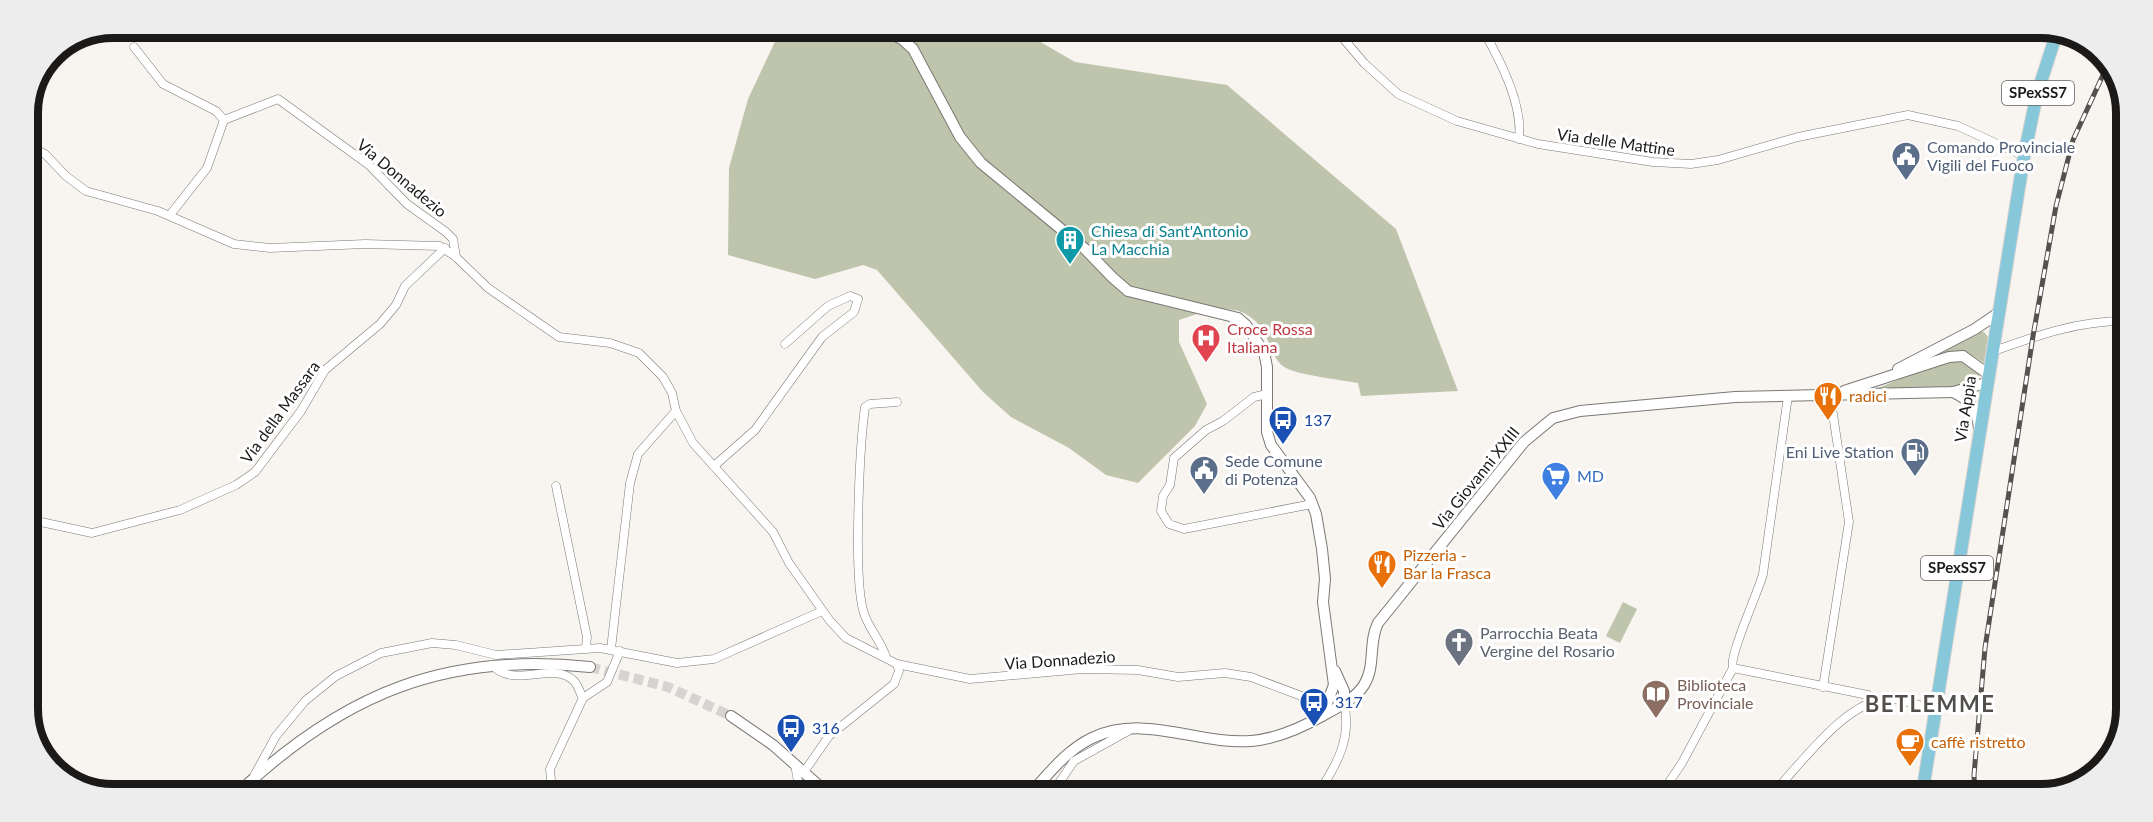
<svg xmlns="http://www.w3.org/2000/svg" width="2153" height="822" font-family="Lato,sans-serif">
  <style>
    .green { fill: #bfc5ac }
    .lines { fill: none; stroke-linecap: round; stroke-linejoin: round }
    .secondary-tunnel { stroke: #d7d3d0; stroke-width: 10; stroke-dasharray: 10 5; stroke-linecap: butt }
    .street-casing { stroke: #7b7874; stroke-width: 9 }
    .secondary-casing { stroke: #7b7874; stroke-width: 12 }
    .primary-casing { stroke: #d2d1d1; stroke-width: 14 }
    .street { stroke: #fff; stroke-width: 8 }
    .secondary { stroke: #fff; stroke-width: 10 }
    .primary { stroke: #86c8d9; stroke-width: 12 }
    .rail-casing { stroke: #54514f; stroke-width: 5 }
    .rail { stroke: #fff; stroke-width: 3; stroke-dasharray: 9; stroke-linecap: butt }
    .labels { text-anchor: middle; stroke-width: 6; stroke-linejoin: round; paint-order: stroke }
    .shield { fill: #fff; stroke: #605f5e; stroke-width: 1.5 }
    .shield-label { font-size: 15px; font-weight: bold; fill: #1c1a19 }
    .street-label { font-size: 16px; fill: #1c1a19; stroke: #fff }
    .service-label { font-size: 16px; fill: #4e5e75; stroke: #fff; text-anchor: start }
    .culture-label { font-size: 16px; fill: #0d838f; stroke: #fff; text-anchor: start }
    .health-label { font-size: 16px; fill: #be3a42; stroke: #fff; text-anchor: start }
    .food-label { font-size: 16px; fill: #c56008; stroke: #fff; text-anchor: start }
    .transit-label { font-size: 16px; fill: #164399; stroke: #fff; text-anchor: start }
    .shop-label { font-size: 16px; fill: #366cbe; stroke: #fff; text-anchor: start }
    .worship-label { font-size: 16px; fill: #5b616d; stroke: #fff; text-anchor: start }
    .education-label { font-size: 16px; fill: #785e54; stroke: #fff; text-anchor: start }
    .district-label { font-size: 22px; font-weight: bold; letter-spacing: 1.5px; fill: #514e4b; stroke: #fff }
    .rim { fill: none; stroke: #1c1a19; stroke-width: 8 }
  </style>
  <rect width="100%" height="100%" fill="#f8f4f0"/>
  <!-- green -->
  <g class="green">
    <path d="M781,29H1018L1075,62L1227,85L1396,229L1458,391L1361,396L1358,383C1341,380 1299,375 1286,368C1276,363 1272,350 1268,341C1250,298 1215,307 1179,320V342L1207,404L1195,426L1138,483L1106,475L1069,448L1011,417L983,392L877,270L863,265L815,279L728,255L729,168L748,99Z"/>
    <path d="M1976,332H1984L1988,337L1984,363C1957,343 1940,355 1911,365Z"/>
    <path d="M1961,360L1979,371V379L1962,386L1873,390L1940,363Z"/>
    <path d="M1623,602L1637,609L1620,643L1606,636Z"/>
  </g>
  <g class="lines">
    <!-- secondary-tunnel -->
    <path class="secondary-tunnel" d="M590,667L668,687L731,716"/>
    <!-- street casing -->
    <g class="street-casing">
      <g id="street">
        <path d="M1336,30L1364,63L1398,94L1457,121L1538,144L1653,162L1691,164L1718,160L1798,137L1908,115L1958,126L2024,156"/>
        <path d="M1483,30C1500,60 1523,104 1519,139"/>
        <path d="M134,47L163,84L216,111L224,120"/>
        <path d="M27,145L45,154L66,176L86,191L158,211L234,244L270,248L365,244L440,246L456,257L488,288L559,337L610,343L639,353L663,377L672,393L676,411L693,443L773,532L789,563L830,621L846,638L897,664L899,671L894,684L829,736L804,772"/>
        <path d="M170,215L207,168L224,120L278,99L369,165L407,204L446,232L453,239L456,257"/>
        <path d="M1991,352C2036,336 2076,321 2124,321"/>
        <path d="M1267,394L1254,397L1223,421L1206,430L1174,458L1170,485L1163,496L1161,511L1169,524L1184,529L1312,504"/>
        <path d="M714,466L755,430L822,337L854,312L858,299L850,296L828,306L785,344"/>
        <path d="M556,486L587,637L586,647"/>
        <path d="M27,519L92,533L180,510L236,485L255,472L301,411L325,370L380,324L396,305L405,286L445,248"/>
        <path d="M611,649L630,483L638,454L676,411"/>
        <path d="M886,657C881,641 870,630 865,616C852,585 860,444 865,407L870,404L897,402"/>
        <path d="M897,664L970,679L1082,669L1138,670L1178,677L1225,673L1251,677L1328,706"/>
        <path d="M492,665C515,690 553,660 574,681C578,685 580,693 583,698L550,769L552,791"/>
        <path d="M1733,668C1728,657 1758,593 1763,574L1788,396"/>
        <path d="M1733,668L1868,695L1876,701"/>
        <path d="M1823,687L1849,522L1830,394"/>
        <path d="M583,698L607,682L620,651"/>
        <path d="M795,765L800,792"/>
        <path d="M254,776L276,736L305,701L336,676L381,653L432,643L456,645L496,655L600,648L677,663L714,659L822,611"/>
        <path d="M1052,793L1074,761L1128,731"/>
        <path d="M1318,793C1337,765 1352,738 1344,703"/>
        <path d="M1661,794L1682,763L1733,668"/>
        <path d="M1772,794C1800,766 1846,699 1889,699C1903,699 1920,706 1934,709"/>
      </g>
    </g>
    <!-- secondary casing -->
    <g class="secondary-casing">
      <g id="secondary">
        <path d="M879,29L902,39L913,49L960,137L981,163L1084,248L1112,277L1128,291L1238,318L1246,325L1264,352L1267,367V432L1271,445L1310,498L1316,514L1322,549L1325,579L1323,602L1334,685L1322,716"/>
        <path d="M1898,369L1975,329L1997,314"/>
        <path d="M1844,391L1949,357L1963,356L1988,374"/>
        <path d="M1953,392C1970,400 1977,409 1979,428"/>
        <path d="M1335,671L1344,691V703"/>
        <path d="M731,716L773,745L826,792"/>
        <path d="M240,791C345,693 446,652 590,667"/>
        <path d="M1031,793C1050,772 1067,750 1092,738C1144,713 1198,745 1251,741C1275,739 1303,727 1324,715C1337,708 1356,698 1364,685C1376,666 1368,643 1378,623L1524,442L1553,418L1580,411L1735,397L1953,392L1986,383"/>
      </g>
    </g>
    <!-- primary casing -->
    <g class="primary-casing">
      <path id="primary" d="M1922,795L2024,156L2037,94L2057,32"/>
    </g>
    <!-- street -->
    <use href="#street" class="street"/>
    <!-- secondary -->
    <use href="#secondary" class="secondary"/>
    <!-- primary -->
    <use href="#primary" class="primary"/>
    <!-- rail casing -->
    <g class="rail-casing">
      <path id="rail" d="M1975,795L1974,775L1985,648L2033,336L2056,206L2073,140L2109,62"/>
    </g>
    <!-- rail -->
    <use href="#rail" class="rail"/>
  </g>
  <!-- icons -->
  <defs>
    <g id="civic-pin" transform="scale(1.5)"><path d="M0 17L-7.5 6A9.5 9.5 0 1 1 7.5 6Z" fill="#5c6f8a" stroke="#fff"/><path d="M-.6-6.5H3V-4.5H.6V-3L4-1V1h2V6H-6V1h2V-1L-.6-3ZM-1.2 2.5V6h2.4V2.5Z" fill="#fff"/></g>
    <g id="building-pin" transform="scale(1.5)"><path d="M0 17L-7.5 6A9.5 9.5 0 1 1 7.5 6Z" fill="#0f9aa8" stroke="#fff"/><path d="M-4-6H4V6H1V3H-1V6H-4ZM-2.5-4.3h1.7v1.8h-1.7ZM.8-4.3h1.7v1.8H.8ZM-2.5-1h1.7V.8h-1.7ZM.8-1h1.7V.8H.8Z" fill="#fff"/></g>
    <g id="hospital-pin" transform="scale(1.5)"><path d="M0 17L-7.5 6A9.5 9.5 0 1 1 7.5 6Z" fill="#e0444e" stroke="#fff"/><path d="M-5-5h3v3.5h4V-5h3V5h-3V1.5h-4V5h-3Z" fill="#fff"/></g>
    <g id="restaurant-pin" transform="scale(1.5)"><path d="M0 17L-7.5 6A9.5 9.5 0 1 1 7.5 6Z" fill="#e8710a" stroke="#fff"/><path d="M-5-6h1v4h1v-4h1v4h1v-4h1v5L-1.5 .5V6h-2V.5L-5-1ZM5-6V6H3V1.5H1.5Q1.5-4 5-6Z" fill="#fff"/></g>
    <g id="bus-pin" transform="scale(1.5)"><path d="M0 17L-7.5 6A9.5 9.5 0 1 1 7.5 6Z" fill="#1a4fb4" stroke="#fff"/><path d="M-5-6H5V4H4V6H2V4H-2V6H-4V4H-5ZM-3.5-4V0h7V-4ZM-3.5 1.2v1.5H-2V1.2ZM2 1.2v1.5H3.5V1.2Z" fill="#fff"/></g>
    <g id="fuel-pin" transform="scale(1.5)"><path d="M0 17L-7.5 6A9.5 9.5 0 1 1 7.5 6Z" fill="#5c6f8a" stroke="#fff"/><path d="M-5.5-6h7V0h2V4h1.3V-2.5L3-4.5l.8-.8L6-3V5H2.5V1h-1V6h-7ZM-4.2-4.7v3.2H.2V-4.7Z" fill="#fff"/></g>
    <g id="supermarket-pin" transform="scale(1.5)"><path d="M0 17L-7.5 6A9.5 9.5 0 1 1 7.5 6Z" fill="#3f7fe0" stroke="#fff"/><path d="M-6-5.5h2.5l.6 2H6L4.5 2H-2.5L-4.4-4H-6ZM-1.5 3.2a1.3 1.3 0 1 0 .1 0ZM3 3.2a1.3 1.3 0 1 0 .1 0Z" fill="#fff"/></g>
    <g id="church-pin" transform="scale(1.5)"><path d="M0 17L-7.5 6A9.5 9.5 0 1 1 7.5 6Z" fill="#6b7280" stroke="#fff"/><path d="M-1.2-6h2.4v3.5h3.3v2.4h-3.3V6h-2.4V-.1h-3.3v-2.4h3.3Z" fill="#fff"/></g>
    <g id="library-pin" transform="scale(1.5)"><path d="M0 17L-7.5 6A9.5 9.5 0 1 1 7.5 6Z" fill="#8d6e63" stroke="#fff"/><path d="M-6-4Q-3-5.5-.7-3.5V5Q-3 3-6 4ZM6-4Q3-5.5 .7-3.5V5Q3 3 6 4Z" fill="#fff"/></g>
    <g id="cafe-pin" transform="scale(1.5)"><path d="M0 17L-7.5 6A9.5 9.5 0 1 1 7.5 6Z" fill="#e8710a" stroke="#fff"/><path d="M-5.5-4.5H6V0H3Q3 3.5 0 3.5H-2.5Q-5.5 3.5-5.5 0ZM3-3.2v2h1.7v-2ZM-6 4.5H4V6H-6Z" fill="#fff"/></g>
  </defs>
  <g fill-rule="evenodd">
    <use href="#civic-pin" x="1906" y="156"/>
    <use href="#building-pin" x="1070" y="240"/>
    <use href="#hospital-pin" x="1206" y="338"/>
    <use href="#restaurant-pin" x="1828" y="396"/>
    <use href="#bus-pin" x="1283" y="420"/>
    <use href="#fuel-pin" x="1915" y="452"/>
    <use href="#civic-pin" x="1204" y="470"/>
    <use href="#supermarket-pin" x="1556" y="476"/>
    <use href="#restaurant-pin" x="1382" y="564"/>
    <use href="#church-pin" x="1459" y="642"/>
    <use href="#library-pin" x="1656" y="694"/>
    <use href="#bus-pin" x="1314" y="702"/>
    <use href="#bus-pin" x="791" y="728"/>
    <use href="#cafe-pin" x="1910" y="742"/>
  </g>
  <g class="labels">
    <!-- shield labels -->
    <g class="shield">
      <rect x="2002" y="81" width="72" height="24" rx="4.5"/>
      <rect x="1921" y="556" width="72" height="24" rx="4.5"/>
    </g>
    <g class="shield-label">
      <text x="2038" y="98">SPexSS7</text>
      <text x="1957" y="573">SPexSS7</text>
    </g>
    <!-- street labels -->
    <g class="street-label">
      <text transform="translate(1616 142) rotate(8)" y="6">Via delle Mattine</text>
      <text transform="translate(402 178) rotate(40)" y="6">Via Donnadezio</text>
      <text transform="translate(1965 409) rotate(-81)" y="6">Via Appia</text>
      <text transform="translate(280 412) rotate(-54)" y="6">Via della Massara</text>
      <text transform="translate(1476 478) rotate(-51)" y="6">Via Giovanni XXIII</text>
      <text transform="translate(1060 660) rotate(-4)" y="6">Via Donnadezio</text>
    </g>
    <!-- service labels -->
    <g class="service-label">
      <text x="1927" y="153">Comando Provinciale<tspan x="1927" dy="18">Vigili del Fuoco</tspan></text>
      <text x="1894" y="458" text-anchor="end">Eni Live Station</text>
      <text x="1225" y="467">Sede Comune<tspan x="1225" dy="18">di Potenza</tspan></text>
    </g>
    <!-- culture labels -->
    <g class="culture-label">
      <text x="1091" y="237">Chiesa di Sant'Antonio<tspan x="1091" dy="18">La Macchia</tspan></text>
    </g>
    <!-- health labels -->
    <g class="health-label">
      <text x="1227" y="335">Croce Rossa<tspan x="1227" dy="18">Italiana</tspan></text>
    </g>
    <!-- food labels -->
    <g class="food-label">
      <text x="1849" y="402">radici</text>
      <text x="1403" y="561">Pizzeria -<tspan x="1403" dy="18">Bar la Frasca</tspan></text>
      <text x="1931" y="748">caffè ristretto</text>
    </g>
    <!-- transit labels -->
    <g class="transit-label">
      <text x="1304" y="426">137</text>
      <text x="1335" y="708">317</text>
      <text x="812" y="734">316</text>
    </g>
    <!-- shop labels -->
    <g class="shop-label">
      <text x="1577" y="482">MD</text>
    </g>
    <!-- worship labels -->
    <g class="worship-label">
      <text x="1480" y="639">Parrocchia Beata<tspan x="1480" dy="18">Vergine del Rosario</tspan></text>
    </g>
    <!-- education labels -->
    <g class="education-label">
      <text x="1677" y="691">Biblioteca<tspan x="1677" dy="18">Provinciale</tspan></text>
    </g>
    <!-- district labels -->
    <g class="district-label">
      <text x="1930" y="712">BETLEMME</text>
    </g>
  </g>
  <!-- crop -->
  <path d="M0 0H2153V822H0ZM113 38H2041A75 75 0 0 1 2116 113V709A75 75 0 0 1 2041 784H113A75 75 0 0 1 38 709V113A75 75 0 0 1 113 38Z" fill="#ededed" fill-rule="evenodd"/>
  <path class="rim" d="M113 38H2041A75 75 0 0 1 2116 113V709A75 75 0 0 1 2041 784H113A75 75 0 0 1 38 709V113A75 75 0 0 1 113 38Z"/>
</svg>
